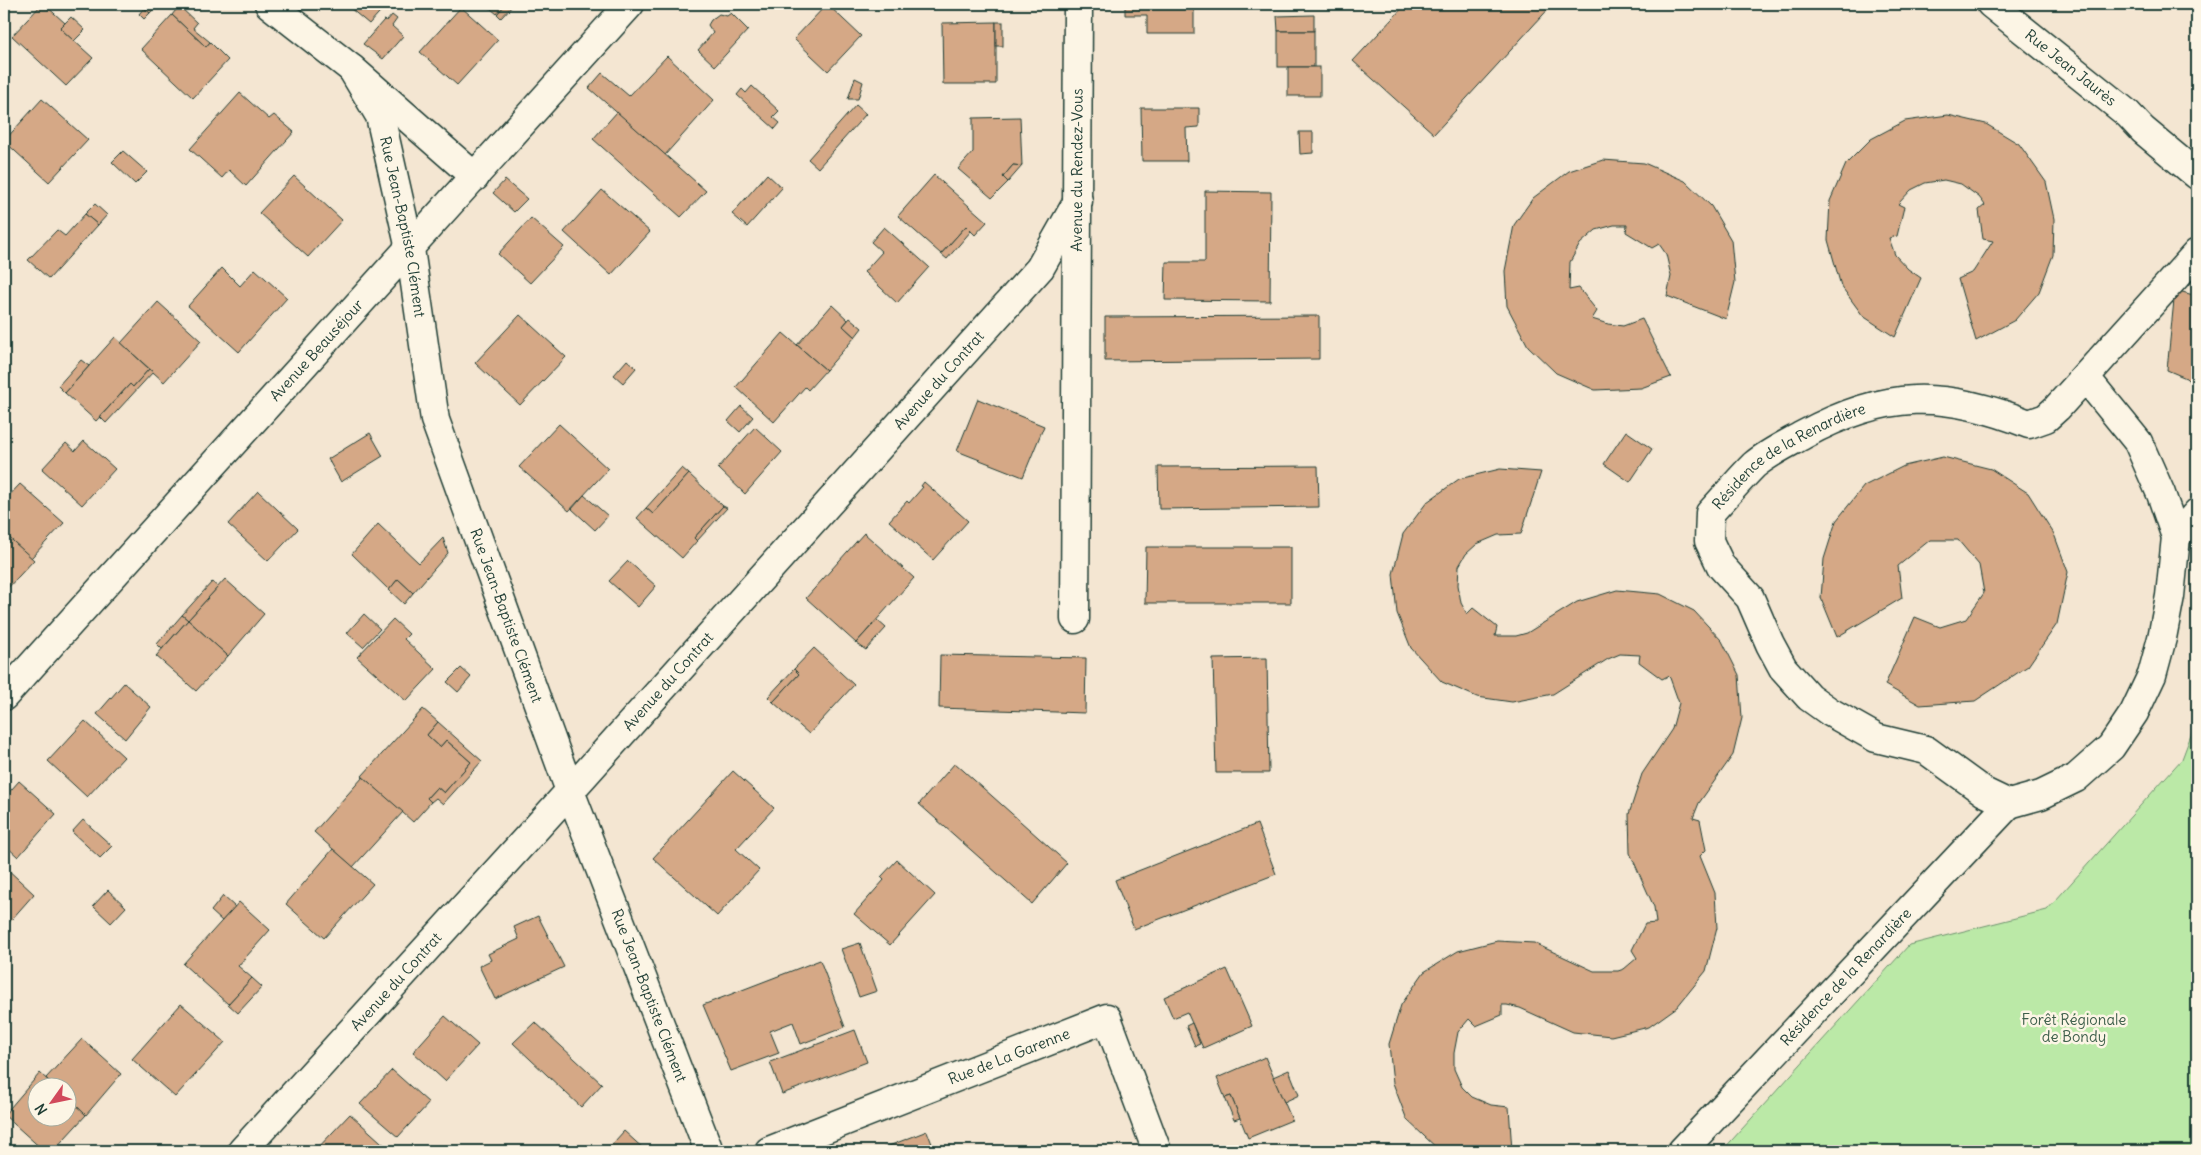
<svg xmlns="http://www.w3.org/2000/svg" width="2201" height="1155" font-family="Delius,sans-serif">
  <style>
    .green { fill: #bbe9a7; stroke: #6d936e }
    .building { fill: #d5a886; stroke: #1f3d34 }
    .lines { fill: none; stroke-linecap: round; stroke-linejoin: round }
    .street-casing { stroke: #1f3d34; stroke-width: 31 }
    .secondary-casing { stroke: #1f3d34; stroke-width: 31 }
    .street { stroke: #fcf5e5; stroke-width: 28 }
    .secondary { stroke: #fcf5e5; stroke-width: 28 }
    .labels { text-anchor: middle; stroke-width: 5; stroke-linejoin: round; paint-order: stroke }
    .street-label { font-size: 15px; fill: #1f3d34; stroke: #fcf5e5 }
    .park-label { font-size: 15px; fill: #3e5f4b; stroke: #fcf5e5 }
  </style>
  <rect width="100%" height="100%" fill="#f4e6d2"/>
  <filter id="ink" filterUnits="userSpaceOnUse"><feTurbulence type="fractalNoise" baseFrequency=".02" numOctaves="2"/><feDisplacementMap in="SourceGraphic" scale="10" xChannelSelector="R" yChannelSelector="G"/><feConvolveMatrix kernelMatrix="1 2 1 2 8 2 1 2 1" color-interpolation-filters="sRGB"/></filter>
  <g filter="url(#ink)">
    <!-- green -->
    <path class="green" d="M2197,719V1151H1722L1909,945L2047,910L2182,759Z"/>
    <!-- building -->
    <g class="building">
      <path d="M42,4H44L65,23L60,28L93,58L66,86L12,36Z"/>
      <path d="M140,4H158L150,13Z"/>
      <path d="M354,4H387L369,24L350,8Z"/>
      <path d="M485,4H506L497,14Z"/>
      <path d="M506,4H514L501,18L497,14Z"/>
      <path d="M827,4L861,36L828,71L794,39Z"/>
      <path d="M1125,4H1194V34H1147V15H1125Z"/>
      <path d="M1406,4H1553L1434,134L1353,61Z"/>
      <path d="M179,6L197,23L193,28L210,42L206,47L172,15Z"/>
      <path d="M461,7L498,40L457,85L420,52Z"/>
      <path d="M144,8L150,13L144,19L139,14Z"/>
      <path d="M731,13L748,30L715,66L698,50L713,33L708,25L711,20L719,14L727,16Z"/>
      <path d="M172,15L206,47L210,42L228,60L193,98L141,49Z"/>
      <path d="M392,15L397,19L392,26L403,36L383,59L363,44L384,20L387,21Z"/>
      <path d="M1314,15V31H1278L1277,16Z"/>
      <path d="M71,17L85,30L74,41L60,28Z"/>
      <path d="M996,22V84H943L942,23Z"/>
      <rect x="996" y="22" width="7" height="24"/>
      <rect x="1278" y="31" width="36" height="36"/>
      <path d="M667,56L714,100L665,155L589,88L602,73L629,96Z"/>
      <rect x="1288" y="67" width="32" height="29"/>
      <path d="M855,78L863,82L858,99H848Z"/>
      <path d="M752,86L779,111L773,117L780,123L775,129L737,95L742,89L746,93Z"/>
      <path d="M240,93L269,119L274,115L294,132L246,186L229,170L222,178L190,149Z"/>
      <path d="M42,99L88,140L49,182L4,141Z"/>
      <path d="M856,105L866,114L818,168L808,159Z"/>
      <path d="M1141,108H1199V127L1186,128L1187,161H1142Z"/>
      <path d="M617,112L706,191L681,217L593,139Z"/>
      <path d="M1948,115L1986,124L2019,144L2046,182L2054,219L2053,255L2039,292L2015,320L1976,341L1958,279L1973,272L1993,241L1983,239L1979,210L1985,205L1979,197L1961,184L1944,180L1925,183L1911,190L1898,204L1904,207L1897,236L1889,238L1895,255L1908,269L1921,278L1895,337L1863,316L1841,286L1828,240L1830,201L1846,164L1871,139L1905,121Z"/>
      <path d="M1020,117L1022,166L1013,165L1003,177L1008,182L992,198L958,169L973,152V118Z"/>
      <path d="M1299,132H1313V153L1300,154Z"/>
      <path d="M123,151L147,172L135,184L112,162Z"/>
      <path d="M1603,160L1644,163L1685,181L1711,206L1731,240L1735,282L1726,319L1667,296L1671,276L1666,254L1659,244L1652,248L1626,232L1627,225H1614L1596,230L1580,244L1570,262L1569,290L1579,288L1597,311L1592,319L1608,324L1623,326L1642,319L1671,377L1641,388L1595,390L1556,373L1528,346L1507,306L1505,271L1514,225L1533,198L1569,171Z"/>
      <path d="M1013,165L1022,166L1008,182L1003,177Z"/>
      <path d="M767,174L782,188L747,227L732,214Z"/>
      <path d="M934,175L987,222L975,235L966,226L941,254L898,216Z"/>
      <path d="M294,176L342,220L308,257L259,213Z"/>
      <path d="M505,180L527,199L514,212L493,193Z"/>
      <path d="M602,190L650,232L611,275L564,232Z"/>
      <path d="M1205,191L1271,192L1270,301L1165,300L1166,262H1205Z"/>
      <path d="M95,204L107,215L98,225L85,214Z"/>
      <path d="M85,214L98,225L49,279L28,260L57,230L65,236Z"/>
      <path d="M531,218L564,247L530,283L498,254Z"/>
      <path d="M966,226L971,231L947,259L941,254Z"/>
      <path d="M884,227L929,267L897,303L864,272L882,252L871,242Z"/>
      <path d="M222,268L240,286L255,269L287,298L239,352L188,306Z"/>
      <path d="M2175,290L2197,296V389L2186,378L2167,370Z"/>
      <path d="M158,302L201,341L164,382L121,343Z"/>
      <path d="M832,305L848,320L843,326L855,337L826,370L797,345Z"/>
      <path d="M520,315L566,357L520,405L475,363Z"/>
      <path d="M1319,316V359L1105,361V317Z"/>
      <path d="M850,318L862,328L855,337L843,326Z"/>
      <path d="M783,333L826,370L808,390L805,387L774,422L736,387Z"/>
      <path d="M115,337L149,369L133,387L130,384L96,421L65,393Z"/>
      <path d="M81,360L89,366L65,393L58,386Z"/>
      <path d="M627,360L636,368L623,383L614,375Z"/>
      <path d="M149,369L153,372L106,423L100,417L130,384L133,387Z"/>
      <path d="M978,399L1044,426L1023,477L957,451Z"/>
      <path d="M741,406L753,417L740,432L728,421Z"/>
      <path d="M559,424L608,469L569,511L519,467Z"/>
      <path d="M755,427L782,452L745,494L718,468Z"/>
      <path d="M1626,431L1652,449L1630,482L1604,464Z"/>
      <path d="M370,433L383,456L341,482L328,459Z"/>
      <path d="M84,441L115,469L82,505L42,469L66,443L75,451Z"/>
      <path d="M1943,457L1991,469L2028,493L2054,534L2068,572L2057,624L2028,666L1975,701L1920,705L1885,685L1915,617L1940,627L1966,619L1984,593L1979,565L1958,540H1930L1898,566L1902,598L1837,637L1821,598L1824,559L1836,521L1864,486L1904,466Z"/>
      <path d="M1318,466L1319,507L1159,509L1158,467Z"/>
      <path d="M682,468L689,474L653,514L646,508Z"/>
      <path d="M1500,469L1541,472L1521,534L1498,535L1477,544L1466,554L1459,566L1458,585L1461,603L1467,614L1473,608L1497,627L1495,636H1516L1527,633L1577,602L1617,590L1660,594L1694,611L1722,641L1739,675L1742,718L1733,755L1699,803L1693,818L1700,820L1706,850L1700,856L1715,893L1717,928L1706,971L1677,1007L1649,1027L1611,1036L1573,1032L1520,1008L1507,1005H1502V1015L1476,1026L1469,1019L1458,1032L1454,1053V1069L1462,1087L1472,1097L1491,1105L1509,1107L1512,1151H1440L1407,1120L1393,1083L1389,1044L1401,1005L1424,972L1458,951L1497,941L1534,943L1594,971H1618L1624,969L1637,958L1632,950L1645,924L1656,923L1654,907L1630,853L1629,814L1642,774L1672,729L1679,703L1670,678L1668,676L1662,679L1639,662L1640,655L1620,654L1608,659L1553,694L1512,702L1477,697L1442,682L1411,648L1397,613L1393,574L1403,534L1427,502L1459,479Z"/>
      <path d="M689,474L723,506L694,538L697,541L682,558L637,518L646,508L653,514Z"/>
      <path d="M924,482L968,521L933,560L889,521L907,501L909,503L923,487L921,486Z"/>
      <path d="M20,484L64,523L31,558L4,533V501Z"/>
      <path d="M258,491L298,529L268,561L228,524Z"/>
      <path d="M584,495L608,516L595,530L572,509Z"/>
      <path d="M723,506L727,508L697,541L694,538Z"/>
      <path d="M378,524L419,563L443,538L448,553L413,593L398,579L389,590L352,554Z"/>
      <path d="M4,533L34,560L4,592Z"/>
      <path d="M864,533L914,578L856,643L806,598Z"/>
      <path d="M1146,547H1291V603H1145Z"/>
      <path d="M628,561L656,586L638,607L609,581Z"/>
      <path d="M225,579L264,614L228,656L188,620Z"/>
      <path d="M398,579L413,593L404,604L389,590Z"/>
      <path d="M212,582L218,587L188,620L182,615Z"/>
      <path d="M364,614L380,629L363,647L347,633Z"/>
      <path d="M182,615L188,620L162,649L157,644Z"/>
      <path d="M393,619L409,634L404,639L436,669L406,701L357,657Z"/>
      <path d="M188,620L228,656L196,691L156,656Z"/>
      <path d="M877,620L886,628L866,650L856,643Z"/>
      <path d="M814,648L854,685L809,734L773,702L799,674L794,669Z"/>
      <path d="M940,655L1086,658L1085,713L939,708Z"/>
      <path d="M1267,658L1269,773H1216L1213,659Z"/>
      <path d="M461,668L471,677L458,692L447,682Z"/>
      <path d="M794,669L799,674L773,702L768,697Z"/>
      <path d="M124,683L151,707L125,739L97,714Z"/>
      <path d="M423,709L438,722L427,735L440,747L446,740L471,762L444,793L437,787L427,798L431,802L413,822L362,776Z"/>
      <path d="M85,721L124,757L87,797L48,761Z"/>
      <path d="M438,722L482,761L443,804L436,798L431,802L427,798L437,787L444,793L471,762L446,740L440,747L427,735Z"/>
      <path d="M955,763L1067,863L1032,904L919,804Z"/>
      <path d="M733,771L774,808L736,849L759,870L717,916L653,858Z"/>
      <path d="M363,777L403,812L353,867L314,832Z"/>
      <path d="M19,781L56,814L18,857L4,844V798Z"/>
      <path d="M83,820L112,846L100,858L72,832Z"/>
      <path d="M1257,824L1276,874L1134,929L1115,880Z"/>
      <path d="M333,849L373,884L324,938L286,904Z"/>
      <path d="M897,860L935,895L890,945L854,914L884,880L881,877Z"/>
      <path d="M4,866L34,894L4,928Z"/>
      <path d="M108,890L126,907L111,923L93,906Z"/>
      <path d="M223,896L235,907L222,921L211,911Z"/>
      <path d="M239,902L270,930L238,966L252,978L228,1004L183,964Z"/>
      <path d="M538,916L564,967L495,999L479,966L491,960L488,954L519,939L514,927Z"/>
      <path d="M860,943L877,991L859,997L841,949Z"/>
      <path d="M820,960L845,1027L801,1044L793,1022L770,1031L779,1053L731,1071L703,1005Z"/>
      <path d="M1227,969L1252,1026L1203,1048L1187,1012L1173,1018L1164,997Z"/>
      <path d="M252,978L262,987L238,1013L228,1004Z"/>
      <path d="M181,1004L225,1042L175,1097L132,1059Z"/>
      <path d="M445,1016L478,1045L445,1081L413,1052Z"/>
      <path d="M535,1022L602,1084L581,1107L513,1043Z"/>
      <path d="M1192,1023L1200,1044L1195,1046L1186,1026Z"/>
      <path d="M855,1030L867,1062L782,1094L770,1062Z"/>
      <path d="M82,1039L121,1074L86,1115L68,1098V1088H56L46,1078Z"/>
      <path d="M1265,1057L1292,1120L1248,1138L1231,1096L1225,1098L1217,1078Z"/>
      <path d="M392,1070L429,1103L398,1137L360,1104Z"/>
      <path d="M1289,1070L1299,1095L1284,1102L1273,1077Z"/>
      <path d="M40,1073L56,1088H38V1118H68V1098L86,1115L53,1151H44L4,1115Z"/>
      <path d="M1231,1096L1240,1118L1234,1120L1225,1098Z"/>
      <path d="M350,1114L391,1151H315Z"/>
      <path d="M624,1131L646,1151H606Z"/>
      <path d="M927,1131L934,1149L928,1151H876Z"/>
    </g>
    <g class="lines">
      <!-- street casing -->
      <g class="street-casing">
        <g id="street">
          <path d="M269,4L352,69L475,177"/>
          <path id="s1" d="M352,69L380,116L410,249L435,420L570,791L709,1151"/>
          <path id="s2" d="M2086,378L2138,442L2161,494L2176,537L2170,596L2162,638L2152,675L2134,713L2111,747L2076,778L2041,795L2009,804L1984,792L1926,750L1876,738L1830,712L1809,697L1783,668L1770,644L1750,598L1721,566L1709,541L1710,513C1725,497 1739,480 1754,465C1768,453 1787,444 1803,435C1885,390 1943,390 2029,424L2046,418L2057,408L2197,253"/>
          <path d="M2176,537L2197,513"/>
          <path id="s3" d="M1075,619L1078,4"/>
          <path id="s4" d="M4,696L630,4"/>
          <path id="s5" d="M242,1151L570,791L1040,268L1078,201"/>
          <path id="s6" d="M769,1151L1107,1018L1157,1151"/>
          <path id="s7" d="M1682,1151L2009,804"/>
        </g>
      </g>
      <!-- secondary casing -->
      <g class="secondary-casing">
        <g id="secondary">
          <path id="s8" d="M1991,4L2128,114L2143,130L2197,175"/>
        </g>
      </g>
      <!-- street -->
      <use href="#street" class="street"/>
      <!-- secondary -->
      <use href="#secondary" class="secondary"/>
    </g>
  </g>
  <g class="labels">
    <!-- street labels -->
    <g class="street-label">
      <text dy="5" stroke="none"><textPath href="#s8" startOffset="102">Rue Jean Jaurès</textPath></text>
      <text dy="5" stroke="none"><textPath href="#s3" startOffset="449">Avenue du Rendez-Vous</textPath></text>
      <text dy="5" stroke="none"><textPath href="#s1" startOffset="168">Rue Jean-Baptiste Clément</textPath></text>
      <text dy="5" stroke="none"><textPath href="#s4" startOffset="466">Avenue Beauséjour</textPath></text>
      <text dy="5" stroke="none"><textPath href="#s5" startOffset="1039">Avenue du Contrat</textPath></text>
      <text dy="5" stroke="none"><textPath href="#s2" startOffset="1071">Résidence de la Renardière</textPath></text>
      <text dy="5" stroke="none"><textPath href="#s1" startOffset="572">Rue Jean-Baptiste Clément</textPath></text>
      <text dy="5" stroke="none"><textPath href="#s5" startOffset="634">Avenue du Contrat</textPath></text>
      <text dy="5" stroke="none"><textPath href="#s7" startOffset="239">Résidence de la Renardière</textPath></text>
      <text dy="5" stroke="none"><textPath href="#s5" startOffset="229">Avenue du Contrat</textPath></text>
      <text dy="5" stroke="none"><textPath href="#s1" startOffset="978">Rue Jean-Baptiste Clément</textPath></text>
      <text dy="5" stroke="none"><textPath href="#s6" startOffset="258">Rue de La Garenne</textPath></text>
    </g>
    <!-- park labels -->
    <g class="park-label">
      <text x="2074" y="1025">Forêt Régionale<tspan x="2074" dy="17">de Bondy</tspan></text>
    </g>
  </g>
  <!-- margin -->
  <rect width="2201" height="1155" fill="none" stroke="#fcf5e5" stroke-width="20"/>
  <rect x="10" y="10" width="2181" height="1135" fill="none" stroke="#1f3d34" stroke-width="2" filter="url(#ink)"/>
  <!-- north arrow -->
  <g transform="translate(52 1102) rotate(237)"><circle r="24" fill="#fcf5e5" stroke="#a4ab9e"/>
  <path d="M0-4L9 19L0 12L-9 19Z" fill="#d1495b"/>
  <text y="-8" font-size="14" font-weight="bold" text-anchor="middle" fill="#1f3d34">N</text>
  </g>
</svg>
